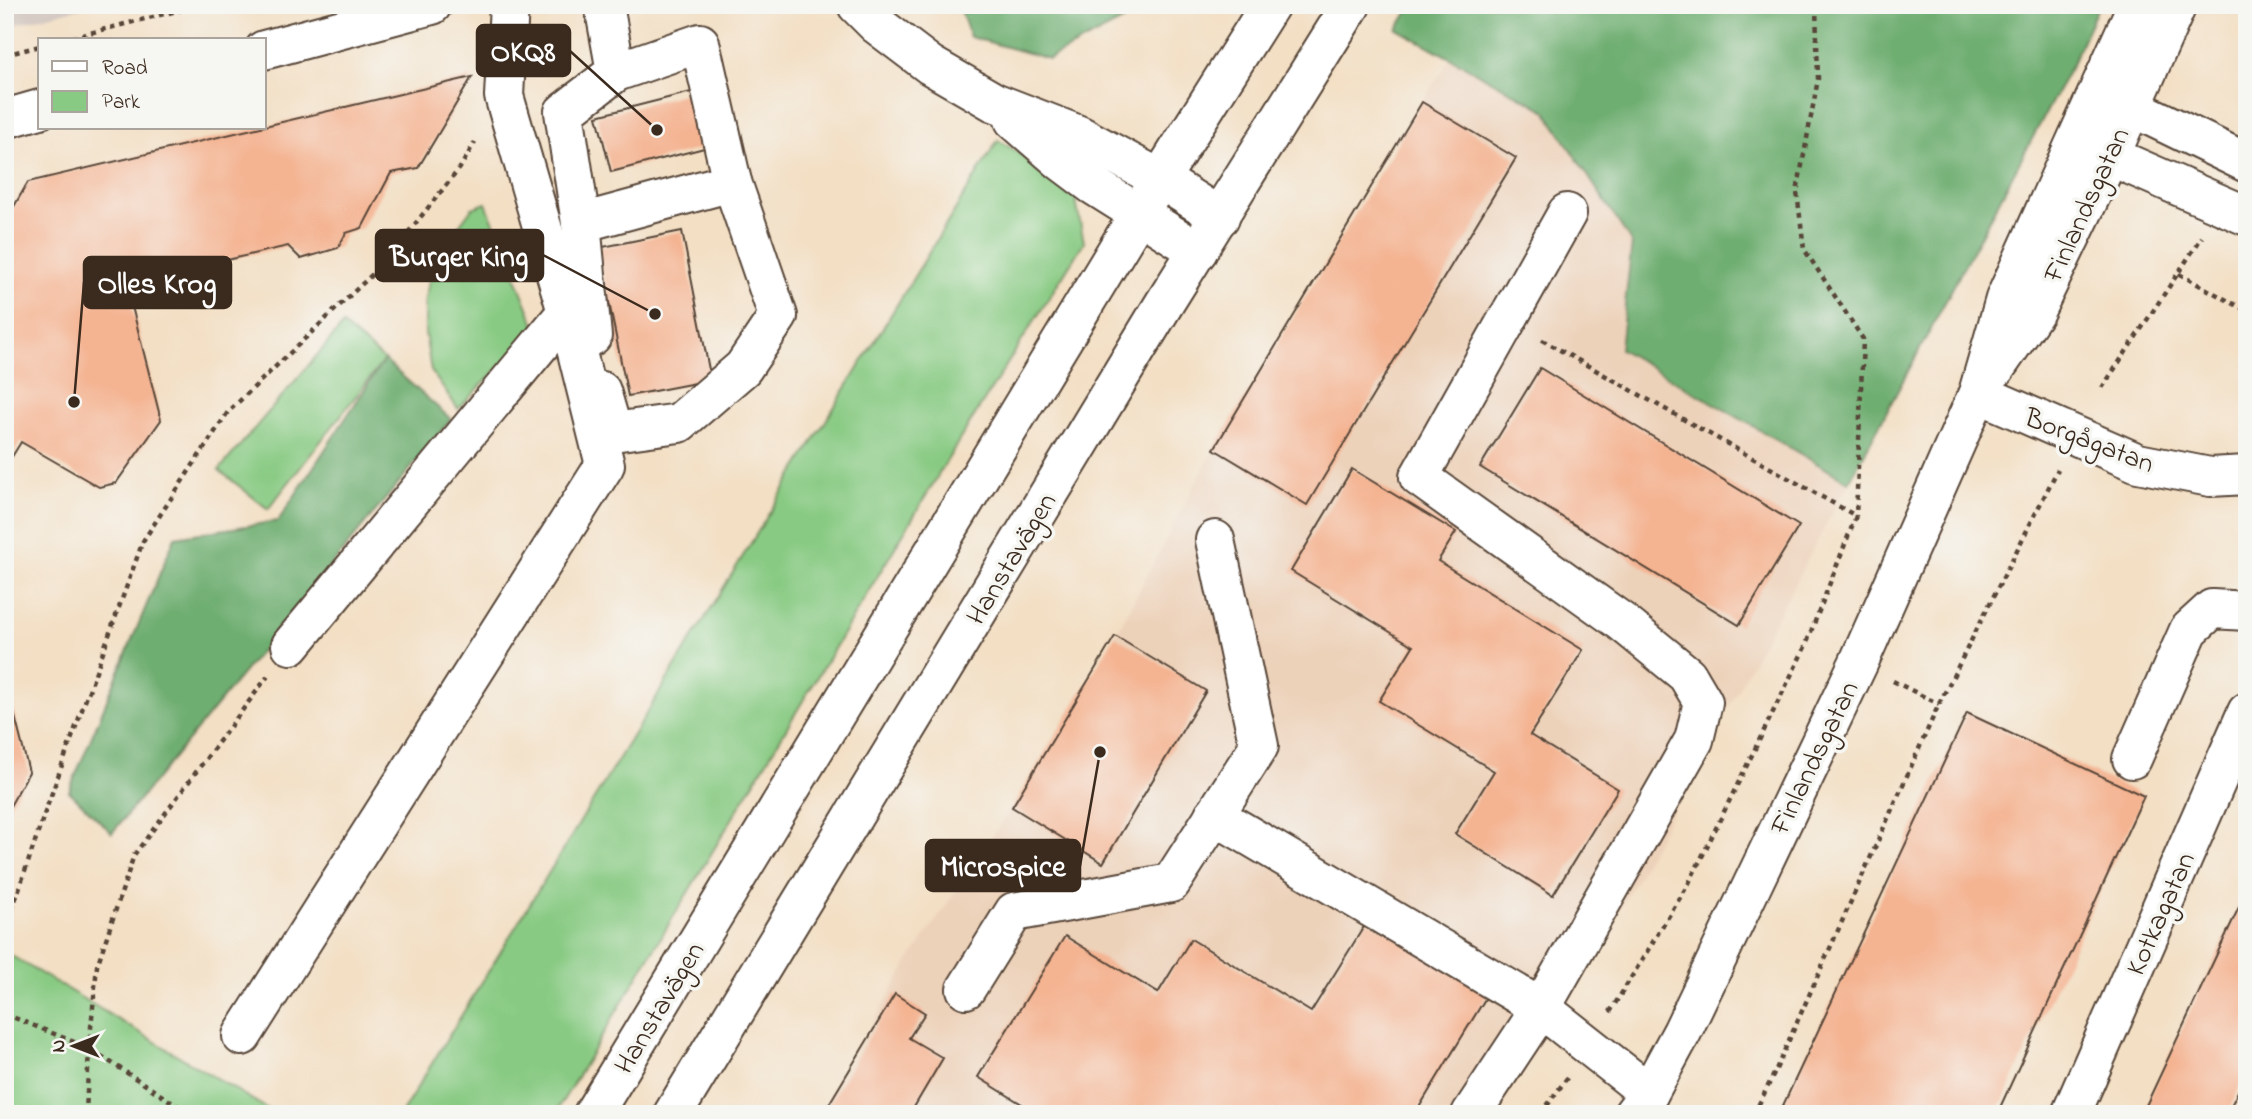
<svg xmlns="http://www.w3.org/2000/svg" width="2252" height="1119" font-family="'Indie Flower',sans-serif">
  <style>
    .built { fill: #edd2ba }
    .industrial { fill: #cec1ba }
    .green { fill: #88ca83; stroke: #627a50; stroke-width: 2 }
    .forest { fill: #6eae71; stroke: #546c48; stroke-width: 2 }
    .building { fill: #f4b391 }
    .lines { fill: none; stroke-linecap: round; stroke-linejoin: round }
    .minor-casing { stroke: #574537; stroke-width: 42 }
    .major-casing { stroke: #574537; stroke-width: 42 }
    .path { stroke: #574537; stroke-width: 4.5; stroke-dasharray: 5 5; stroke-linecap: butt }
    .minor { stroke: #fff; stroke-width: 38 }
    .major { stroke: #fff; stroke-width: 38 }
    .labels { text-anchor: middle; stroke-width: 7; stroke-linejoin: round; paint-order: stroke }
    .street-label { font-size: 28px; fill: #3b2a1e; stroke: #f6f6f2 }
    .leader { fill: none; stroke: #3b2a1e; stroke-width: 2.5 }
    .callout-dot { fill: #3b2a1e; stroke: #f6f6f2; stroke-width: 2.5 }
    .callout { fill: #3b2a1e; stroke: #3b2a1e; stroke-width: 2.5 }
    .callout-label { font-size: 30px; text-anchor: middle; font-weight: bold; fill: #fff }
  </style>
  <rect width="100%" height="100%" fill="#f6f6f2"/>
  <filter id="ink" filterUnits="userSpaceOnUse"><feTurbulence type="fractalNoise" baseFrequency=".0143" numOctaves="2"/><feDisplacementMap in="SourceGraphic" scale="14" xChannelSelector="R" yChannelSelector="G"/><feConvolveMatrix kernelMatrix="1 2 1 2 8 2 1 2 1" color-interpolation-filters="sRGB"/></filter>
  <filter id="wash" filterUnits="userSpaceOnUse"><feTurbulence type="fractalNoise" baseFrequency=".00686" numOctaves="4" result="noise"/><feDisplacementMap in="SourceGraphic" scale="28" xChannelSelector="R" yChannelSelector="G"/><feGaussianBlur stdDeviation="1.57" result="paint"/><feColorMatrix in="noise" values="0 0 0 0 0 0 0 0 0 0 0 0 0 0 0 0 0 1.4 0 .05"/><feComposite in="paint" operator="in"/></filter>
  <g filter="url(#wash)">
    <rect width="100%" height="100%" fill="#f3dfc4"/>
    <!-- built -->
    <path class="built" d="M1451,58L1545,109L1632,243L1620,349L1849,482L1602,943L1495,1114H819L911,958L1016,801L1115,636L1214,449L1422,102Z"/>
    <!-- industrial -->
    <path class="industrial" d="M5,5H92L5,27Z"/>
    <!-- green -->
    <g class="green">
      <path d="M998,140L1073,186L1084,242L963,434L555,1114H401Z"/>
      <path d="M486,203L537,330L458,409L431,371L425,333V299L432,267L452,235L472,208Z"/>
      <path d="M343,325L384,360L268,509L219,470Z"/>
      <path d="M5,952L276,1114H5Z"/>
    </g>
    <!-- forest -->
    <g class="forest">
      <path d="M959,5H1153L1049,59L970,37Z"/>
      <path d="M1412,5H2099L2071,66L1849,482L1620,349L1632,243L1545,110L1397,29Z"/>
      <path d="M384,360L451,419L112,833L69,791L175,537L278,521Z"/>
    </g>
    <g id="blocks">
      <!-- building -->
      <g class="building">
        <path d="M472,77L418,168L391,173L362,228L346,233L338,248L301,259L288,246L126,283L161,420L116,483L99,487L21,442L5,468V222L28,182Z"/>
        <path d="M703,89L716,145L611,172L597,116Z"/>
        <path d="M1422,102L1516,158L1307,505L1214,449Z"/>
        <path d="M682,231L711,380L628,396L598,248Z"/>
        <path d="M1540,368L1799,526L1739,625L1480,467Z"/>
        <path d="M1352,469L1456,532L1438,561L1583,650L1530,735L1618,789L1553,895L1455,834L1494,771L1379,701L1413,646L1291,571Z"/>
        <path d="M1115,636L1206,691L1103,863L1012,807Z"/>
        <path d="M5,677L29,772L5,815Z"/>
        <path d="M1967,713L2144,796L1997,1114H1779Z"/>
        <path d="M2247,890V1073L2227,1114H2142Z"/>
        <path d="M1368,920L1488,994L1415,1114H1282L1276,1110L1274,1114H1038L978,1077L1065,936L1158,993L1191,939L1311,1012Z"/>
        <path d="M895,994L925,1013L909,1038L943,1058L910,1114H823Z"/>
      </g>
    </g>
  </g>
  <g filter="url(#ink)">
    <use href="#blocks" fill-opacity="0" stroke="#574537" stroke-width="2"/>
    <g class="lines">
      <!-- minor casing -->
      <g class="minor-casing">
        <g id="minor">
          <path d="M604,5L616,72"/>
          <path d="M857,5L876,24L930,65L994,102L1079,135L1160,179L1220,217"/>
          <path d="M700,43L732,182L581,223L564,112L616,72Z"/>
          <path d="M264,50L432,5"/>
          <path d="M2109,96L2247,163"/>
          <path d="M5,119L40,109"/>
          <path d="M1014,120L1061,161L1093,185L1198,251"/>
          <path d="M2087,146L2247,216"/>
          <path d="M581,223L592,336"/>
          <path d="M1995,369L2034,313L2110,156L2177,5"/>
          <path d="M601,391L613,432L679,423L743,368L778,316L732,182"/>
          <path d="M1978,393L2138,463L2210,477L2247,475"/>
          <path d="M291,645L567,312"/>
          <path d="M2132,759L2189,630L2212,609L2247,611"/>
          <path d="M1214,815L1541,1008L1649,1093"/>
          <path d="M966,989L1014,912L1171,883L1259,746L1215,540"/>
          <path d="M242,1036L605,465L567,312L504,96L509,5"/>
          <path d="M1471,1114L1541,1008L1694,740L1703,702L1687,675L1622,622L1419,477L1567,213"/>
          <path d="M1633,1114L1649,1093L1682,1032L1858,664L1978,393L2005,299L2137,5"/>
          <path d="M2071,1114L2247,712"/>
        </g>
      </g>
      <!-- major casing -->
      <g class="major-casing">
        <g id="major">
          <path d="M593,1114L1160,179L1270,5"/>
          <path d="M673,1114L1164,304L1351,5"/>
        </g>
      </g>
      <!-- path -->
      <g class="path">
        <path d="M1816,5L1818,79L1797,192L1804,249L1863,339L1856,516"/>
        <path d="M62,40L200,5"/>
        <path d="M5,55L40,46"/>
        <path d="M2179,274L2247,311"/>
        <path d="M1542,340L1856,516L1805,647L1689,883L1610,1012"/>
        <path d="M2102,388L2202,237"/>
        <path d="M1893,681L1939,704"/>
        <path d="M5,978L8,976L13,907L44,815L143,541L228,412L382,265L460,168L475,142"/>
        <path d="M5,1014L89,1048L97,966L134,855L268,676"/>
        <path d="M86,1114L89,1048L190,1114"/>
        <path d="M1541,1114L1567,1078"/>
        <path d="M1754,1114L1773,1076L1939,704L2058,469"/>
      </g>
      <!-- minor -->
      <use href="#minor" class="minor"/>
      <!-- major -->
      <use href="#major" class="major"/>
    </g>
  </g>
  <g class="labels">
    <!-- street labels -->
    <g class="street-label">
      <text transform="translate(2085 204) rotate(-65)" y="10">Finlandsgatan</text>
      <text transform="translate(2090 439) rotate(21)" y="10">Borgågatan</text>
      <text transform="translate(1010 558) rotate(-59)" y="10">Hanstavägen</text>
      <text transform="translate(1813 757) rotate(-64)" y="10">Finlandsgatan</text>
      <text transform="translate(2159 913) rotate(-66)" y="10">Kotkagatan</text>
      <text transform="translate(658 1007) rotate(-59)" y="10">Hanstavägen</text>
    </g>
  </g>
  <!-- callouts -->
  <path class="leader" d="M657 130L570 51M655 314L543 255M74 402L84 282M1100 752L1080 866"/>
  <g class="callout-dot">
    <circle cx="657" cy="130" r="7"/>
    <circle cx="655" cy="314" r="7"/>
    <circle cx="74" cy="402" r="7"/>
    <circle cx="1100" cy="752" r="7"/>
  </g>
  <g class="callout">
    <rect x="477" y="25" width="93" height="51" rx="7"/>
    <rect x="376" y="230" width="167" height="51" rx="7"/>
    <rect x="84" y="257" width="147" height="51" rx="7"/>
    <rect x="926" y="840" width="154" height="51" rx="7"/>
  </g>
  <g class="callout-label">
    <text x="523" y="61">OKQ8</text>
    <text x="459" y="266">Burger King</text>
    <text x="157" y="293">Olles Krog</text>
    <text x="1003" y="876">Microspice</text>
  </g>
  <!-- margin -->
  <rect width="2252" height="1119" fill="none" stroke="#f6f6f2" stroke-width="28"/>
  <!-- legend -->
  <rect x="38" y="38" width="228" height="91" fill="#f6f6f2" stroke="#aba49d" stroke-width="2"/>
  <rect x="52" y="61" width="35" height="10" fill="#ffffff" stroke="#aba49d" stroke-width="2"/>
  <text x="102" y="74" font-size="21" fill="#3b2a1e">Road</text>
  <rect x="52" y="91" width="35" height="21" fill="#88ca83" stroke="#aba49d" stroke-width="2"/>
  <text x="102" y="108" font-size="21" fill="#3b2a1e">Park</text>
  <!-- north arrow -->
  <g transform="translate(74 1046) rotate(270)" stroke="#f6f6f2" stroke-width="5" paint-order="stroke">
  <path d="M0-5L12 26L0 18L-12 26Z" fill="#3b2a1e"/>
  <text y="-10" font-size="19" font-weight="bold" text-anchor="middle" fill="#3b2a1e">N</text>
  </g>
</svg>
